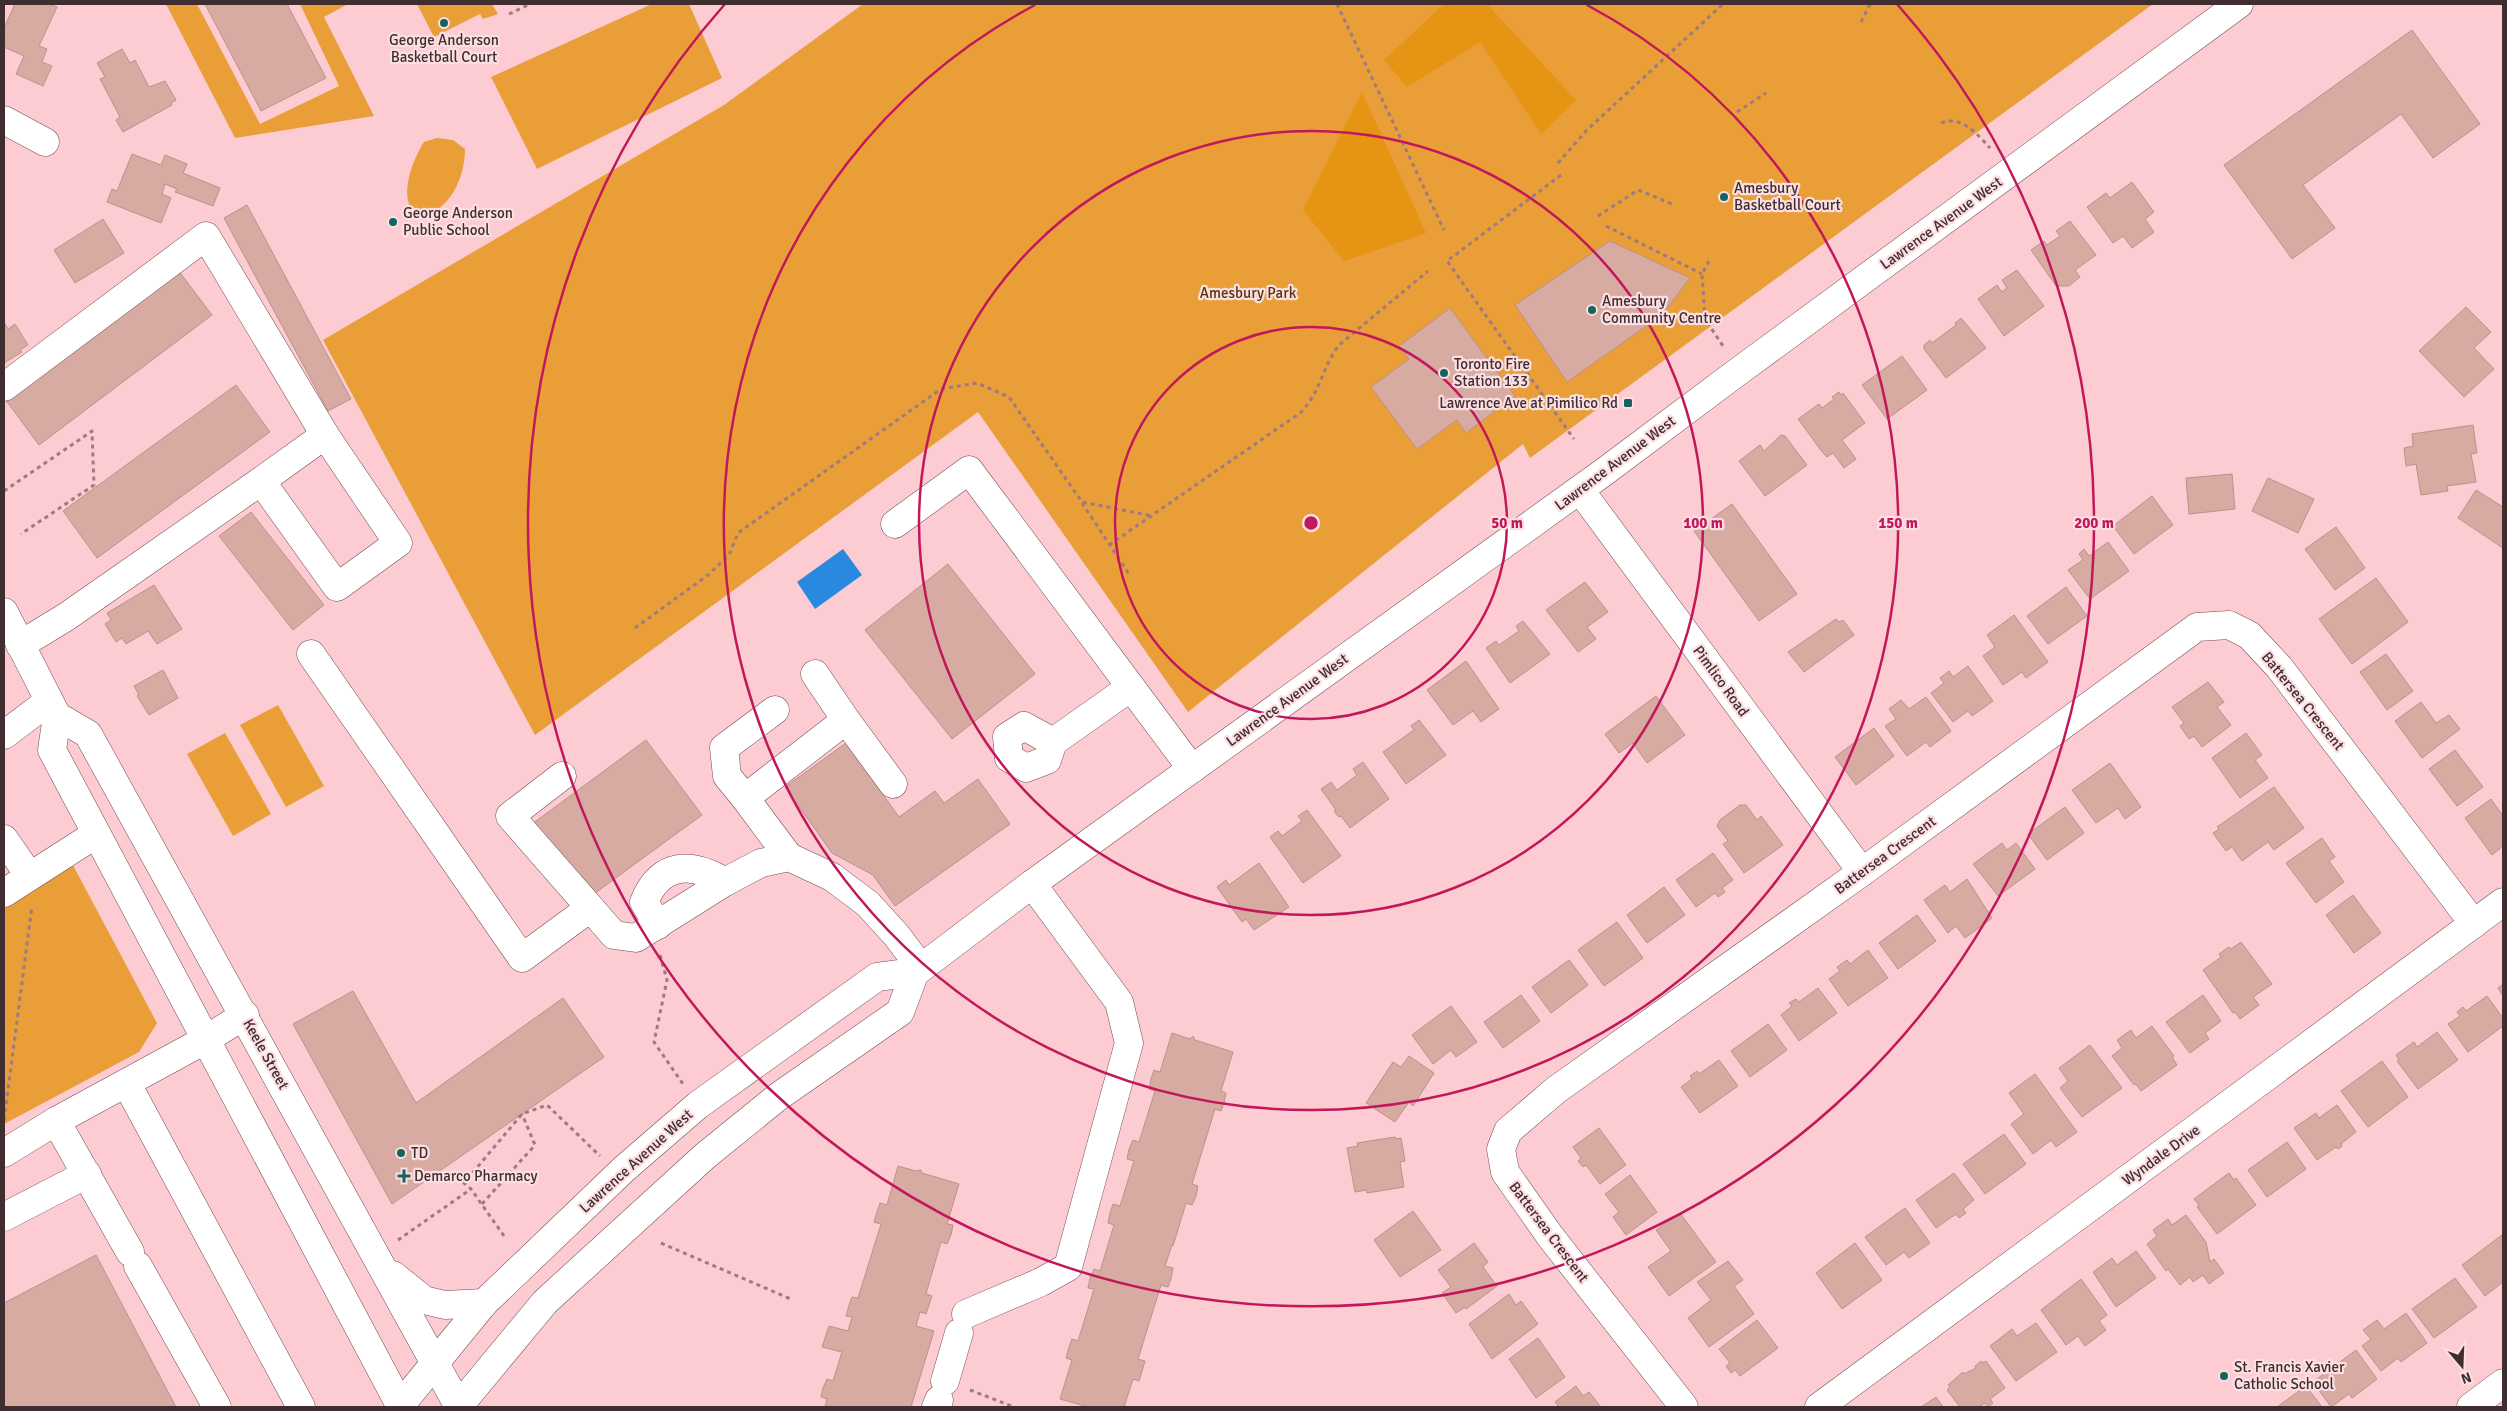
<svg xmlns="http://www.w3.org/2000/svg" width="2507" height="1411" font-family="Signika,sans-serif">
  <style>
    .green { fill: #e99e38 }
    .forest { fill: #e59413 }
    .water { fill: #2989de }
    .building { fill: #d7aaa2; stroke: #bd9189 }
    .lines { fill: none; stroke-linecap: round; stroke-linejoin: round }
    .minor-casing { stroke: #724b51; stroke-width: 29 }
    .major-casing { stroke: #724b51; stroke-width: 29 }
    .path { stroke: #9d7b80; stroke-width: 3; stroke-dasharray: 4 4; stroke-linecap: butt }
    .minor { stroke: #fff; stroke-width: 28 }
    .major { stroke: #fff; stroke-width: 28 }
    .ring { fill: none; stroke: #c2185b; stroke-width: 2.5 }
    .poi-dot { fill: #14635f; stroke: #fcdfe2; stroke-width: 2 }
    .labels { text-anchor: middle; stroke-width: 4.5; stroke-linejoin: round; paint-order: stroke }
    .poi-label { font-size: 15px; fill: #402d30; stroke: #fcdfe2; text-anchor: start }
    .street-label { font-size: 15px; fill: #402d30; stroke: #fcdfe2 }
    .park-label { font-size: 15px; fill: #553506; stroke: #fcdfe2 }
    .centre { fill: #c2185b; stroke: #fcdfe2; stroke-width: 2.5 }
    .ring-label { font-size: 15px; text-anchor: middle; font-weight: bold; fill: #c2185b; stroke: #fcdfe2; stroke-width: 4.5; stroke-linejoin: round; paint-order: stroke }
  </style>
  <rect width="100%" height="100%" fill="#fcccd2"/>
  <!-- green -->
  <g class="green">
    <path d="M166,4H197L260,124L339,86L300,4H348L324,17L374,116L235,138Z"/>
    <path d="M417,4H492L498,14L483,19L480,14L434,37Z"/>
    <path d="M652,4H689L722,78L537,169L491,77Z"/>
    <path d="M863,4H2153L1530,458L1523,444L1188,712L978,412L535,735L323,340L724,105Z"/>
    <path d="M437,138L453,140L465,149C465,178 450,210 420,218C395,202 412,161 424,142Z"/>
    <path d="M278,705L324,786L286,807L240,725Z"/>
    <path d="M225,733L271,814L233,836L187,754Z"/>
    <path d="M67,854L157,1023L139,1052L4,1124V900Z"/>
  </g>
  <!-- forest -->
  <g class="forest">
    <path d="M1444,4H1487L1576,100L1541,134L1480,42L1407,87L1384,60Z"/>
    <path d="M1362,92L1426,233L1344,261L1303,210Z"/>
  </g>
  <!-- water -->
  <path class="water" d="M843,549L862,575L815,609L797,582Z"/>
  <!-- building -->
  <g class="building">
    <path d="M15,4H49L57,7L39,46L47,49L42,62L52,66L43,86L16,74L24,56L4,47V28Z"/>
    <path d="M205,4H287L326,78L261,111Z"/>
    <path d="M2412,30L2480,124L2433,158L2401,114L2303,185L2335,228L2292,259L2224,165Z"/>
    <path d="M122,49L130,63L135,60L149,87L165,81L176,100L171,103L172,105L123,132L116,120L120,117L100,79L105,77L97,63Z"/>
    <path d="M132,154L161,165L165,155L187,164L183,173L220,188L213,206L175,192L177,189L165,184L162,194L171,198L161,223L107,202L112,189L117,191Z"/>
    <path d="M2132,182L2154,212L2145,219L2154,232L2132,248L2123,236L2113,243L2087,207L2106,193L2110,198Z"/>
    <path d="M247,205L351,399L328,411L224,218Z"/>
    <path d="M103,219L124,253L75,283L54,250Z"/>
    <path d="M2070,221L2096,255L2075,270L2080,277L2069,286H2056L2031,250L2044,241L2047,245L2060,236L2056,231Z"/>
    <path d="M1610,241L1690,278L1662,315L1567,382L1515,305Z"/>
    <path d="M178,270L212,315L39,445L5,399Z"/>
    <path d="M2017,270L2044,306L2004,336L1978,299L1997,285L2002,292L2007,288L2002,280Z"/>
    <path d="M2466,307L2491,332L2474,348L2494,369L2464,397L2419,351Z"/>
    <path d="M1450,308L1515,396L1466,433L1457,420L1417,449L1371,387L1409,359L1399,346Z"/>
    <path d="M1961,318L1986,348L1946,378L1924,349V345L1930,340L1932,343L1956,325L1955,323Z"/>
    <path d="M4,322L8,329L15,324L28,345L20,350L22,352L4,363Z"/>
    <path d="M1902,356L1927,390L1887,419L1862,385Z"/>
    <path d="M236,385L270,432L97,558L63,511Z"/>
    <path d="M1839,392L1841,395L1843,393L1865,423L1842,440L1856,459L1844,468L1833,453L1827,457L1823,453L1798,419L1819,404L1822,408L1834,399L1832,397Z"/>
    <path d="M2473,425L2477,453L2471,454L2476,482L2447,486L2448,491L2421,495L2416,464L2406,466L2404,448L2413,446L2412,434Z"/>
    <path d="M1781,435L1785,436L1807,465L1765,496L1739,461L1760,445L1764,451Z"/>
    <path d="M2232,474L2235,509L2189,514L2186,478Z"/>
    <path d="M2268,478L2314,499L2298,533L2252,511Z"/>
    <path d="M2476,490L2503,507V548L2458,518Z"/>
    <path d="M2152,496L2173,525L2134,554L2113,526Z"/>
    <path d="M1732,504L1797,594L1759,621L1694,531Z"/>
    <path d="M251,512L324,605L293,630L219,536Z"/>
    <path d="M2336,527L2365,568L2335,590L2305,549Z"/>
    <path d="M2108,542L2129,571L2090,599L2068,570L2083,560L2079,554L2084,549L2089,556Z"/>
    <path d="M948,564L1035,674L952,739L865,630Z"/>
    <path d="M2376,578L2408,622L2352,664L2319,619Z"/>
    <path d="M1585,582L1608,612L1587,627L1596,639L1578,652L1546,610Z"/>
    <path d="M154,585L182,629L157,644L148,631L126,644L122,638L116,642L105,624L111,620L107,613Z"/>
    <path d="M2066,587L2087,616L2048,644L2027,616Z"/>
    <path d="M2014,615L2048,662L2026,678L2022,672L2003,685L1983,656L1995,647L1987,635Z"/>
    <path d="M1836,619L1839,622L1843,620L1854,635L1804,672L1788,652Z"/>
    <path d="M1523,621L1550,654L1510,683L1486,648L1496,641L1499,645L1519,631L1516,626Z"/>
    <path d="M2386,654L2413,691L2387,710L2360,672Z"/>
    <path d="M1466,661L1499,709L1481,722L1473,711L1453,725L1427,690Z"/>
    <path d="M1968,666L1993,701L1972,716L1968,711L1953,722L1931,693L1944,683L1940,678L1949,671L1953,677Z"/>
    <path d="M163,670L178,698L149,715L137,696L139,695L134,686Z"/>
    <path d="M2208,682L2224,702L2217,707L2231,725L2202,747L2194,736L2189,739L2180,726L2184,723L2172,707Z"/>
    <path d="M1656,696L1685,735L1647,763L1633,743L1619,753L1605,734Z"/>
    <path d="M1926,697L1951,731L1930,747L1926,742L1907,756L1885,726L1896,719L1889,709L1901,700L1909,709Z"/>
    <path d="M2421,702L2436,723L2449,715L2460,729L2422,758L2395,721Z"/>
    <path d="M1419,720L1446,755L1406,784L1383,752L1414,730L1411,726Z"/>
    <path d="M1874,728L1894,756L1856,785L1835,757Z"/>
    <path d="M2246,733L2262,755L2255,760L2268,778L2240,798L2212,758Z"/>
    <path d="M646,740L702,815L587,899L532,824Z"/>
    <path d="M846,743L899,817L935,791L944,803L978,779L1010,824L895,906L873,875L832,853L785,787Z"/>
    <path d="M2455,750L2483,787L2457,806L2429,769Z"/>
    <path d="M1363,762L1389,799L1350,828L1341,816L1339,817L1334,811L1336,810L1321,789L1331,782L1337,790L1357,775L1353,769Z"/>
    <path d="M2110,763L2141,807L2125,819L2118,808L2096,823L2072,790Z"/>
    <path d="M2274,787L2304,828L2274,850L2268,842L2242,861L2232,847L2226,851L2213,833L2219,829L2217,827Z"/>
    <path d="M2491,799L2503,816V846L2492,855L2465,818Z"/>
    <path d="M1740,805H1746L1757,820L1761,816L1783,845L1744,873L1723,844L1728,841L1717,826L1720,820Z"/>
    <path d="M2065,807L2084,833L2047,860L2028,834Z"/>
    <path d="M1307,810L1341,856L1303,883L1270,837L1278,831L1282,836L1302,821L1298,816Z"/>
    <path d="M2322,838L2335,857L2329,861L2344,882L2316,903L2286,863Z"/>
    <path d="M2002,843L2007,850L2016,843L2035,869L1998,896L1973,864Z"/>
    <path d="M1713,853L1733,880L1722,888L1725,892L1718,897L1715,893L1696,907L1676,880Z"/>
    <path d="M1259,863L1289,907L1254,930L1246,919L1242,922L1217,887L1226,880L1229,885Z"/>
    <path d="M1967,879L1992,918L1965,938L1956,926L1948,933L1924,900L1945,885L1950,892Z"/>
    <path d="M1664,887L1685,915L1647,943L1627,915Z"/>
    <path d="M2353,895L2381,933L2354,953L2326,915Z"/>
    <path d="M1917,915L1936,941L1898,969L1879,943Z"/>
    <path d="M1617,922L1643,958L1604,986L1578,950Z"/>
    <path d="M2241,942L2272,984L2253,997L2259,1005L2240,1019L2235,1012L2233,1013L2203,970L2221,957L2219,954L2229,947L2231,949Z"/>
    <path d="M1868,950L1888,978L1848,1006L1829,979L1840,971L1837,967L1847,960L1850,964Z"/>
    <path d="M1569,960L1588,985L1551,1013L1532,987Z"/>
    <path d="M2503,984V996L2498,988Z"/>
    <path d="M1818,988L1837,1013L1799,1041L1781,1015L1792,1006L1789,1003L1796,999L1799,1002Z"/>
    <path d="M353,991L416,1103L563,998L604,1057L392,1204L293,1024Z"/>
    <path d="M1521,995L1540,1021L1503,1048L1484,1022Z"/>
    <path d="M2203,995L2221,1021L2205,1033L2209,1039L2190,1053L2166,1022Z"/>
    <path d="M2487,996L2503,1018V1026L2468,1052L2448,1024L2460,1016L2457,1012L2463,1007L2466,1011Z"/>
    <path d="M1451,1006L1477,1042L1456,1057L1451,1050L1433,1064L1412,1035Z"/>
    <path d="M1768,1024L1787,1050L1750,1077L1731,1051Z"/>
    <path d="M2152,1026L2174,1056L2172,1057L2177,1065L2141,1091L2136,1084L2134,1085L2112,1056L2122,1048L2117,1040L2131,1030L2136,1038Z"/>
    <path d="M2437,1032L2458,1060L2418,1089L2397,1061L2399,1060L2396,1055L2414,1042L2417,1047Z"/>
    <path d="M1172,1033L1190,1039L1193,1036L1195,1040L1233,1052L1221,1091L1226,1093L1224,1103L1221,1111L1215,1109L1192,1184L1198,1186L1196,1196L1192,1205L1186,1203L1173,1246L1172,1245L1165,1266L1173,1268L1171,1279L1168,1287L1161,1285L1138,1359L1145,1361L1139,1381L1133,1379L1124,1407H1088L1060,1399L1072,1360L1066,1358L1069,1347L1072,1339L1078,1341L1094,1289L1088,1288L1090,1278L1094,1269L1100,1271L1114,1225L1108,1223L1110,1213L1113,1204L1120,1206L1134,1161L1127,1159L1129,1149L1133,1140L1139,1142L1155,1091L1149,1089L1151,1079L1154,1070L1160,1072Z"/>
    <path d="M2090,1045L2122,1088L2082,1117L2060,1088L2068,1081L2059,1068Z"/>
    <path d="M1409,1056L1434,1073L1413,1106L1409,1102L1395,1122L1366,1103L1393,1062L1401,1067Z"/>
    <path d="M1719,1060L1738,1086L1700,1113L1681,1087L1692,1079L1690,1076L1697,1071L1699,1074Z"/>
    <path d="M2382,1061L2408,1097L2368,1127L2341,1091Z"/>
    <path d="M2035,1074L2077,1132L2056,1147L2051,1140L2033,1154L2011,1124L2024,1114L2009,1093Z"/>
    <path d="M2337,1105L2356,1132L2341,1144L2342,1146L2338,1149L2336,1147L2317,1160L2294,1128L2316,1113L2319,1118Z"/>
    <path d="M1599,1128L1626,1165L1600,1184L1586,1165L1583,1167L1578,1161L1581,1158L1573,1147Z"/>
    <path d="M2004,1134L2026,1164L1985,1194L1963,1164Z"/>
    <path d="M1395,1137L1396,1139L1401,1138L1405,1161L1400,1162L1404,1187L1367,1193L1366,1190L1355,1192L1347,1148L1358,1146L1357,1143Z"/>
    <path d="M2287,1142L2306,1169L2267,1197L2248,1170Z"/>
    <path d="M898,1166L916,1171L921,1170L922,1173L959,1184L947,1224L953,1225L951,1235L947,1244L941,1242L926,1294L932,1296L926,1314L920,1312L916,1326L934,1331L911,1407H825L827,1399L821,1397L823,1388L827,1379L833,1381L842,1352L822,1347L829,1326L848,1331L852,1317L846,1316L849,1305L852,1297L858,1298L881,1224L874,1222L877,1212L880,1203L887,1205Z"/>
    <path d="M1954,1173L1974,1200L1963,1209L1966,1213L1959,1218L1956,1214L1936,1228L1916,1200Z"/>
    <path d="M2229,1173L2234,1180L2236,1178L2256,1205L2217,1234L2197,1207L2199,1205L2194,1199Z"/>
    <path d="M1630,1175L1657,1212L1626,1235L1613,1217L1619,1212L1605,1194Z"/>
    <path d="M1905,1208L1930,1243L1909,1258L1904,1252L1886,1265L1865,1237Z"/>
    <path d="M1413,1211L1441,1250L1400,1277L1374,1240Z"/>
    <path d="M1680,1213L1716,1262L1669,1296L1648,1267L1671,1251L1656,1230Z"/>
    <path d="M2186,1215L2206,1242L2210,1262L2214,1259L2224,1273L2209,1284L2203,1275L2193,1282L2190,1277L2180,1285L2168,1269L2166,1271L2147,1244L2157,1236L2153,1230L2168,1219L2172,1225Z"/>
    <path d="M2502,1235L2503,1282L2485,1296L2462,1265Z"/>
    <path d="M1474,1243L1488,1262L1483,1267L1497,1286L1466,1309L1465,1307L1456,1313L1442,1293L1451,1287L1438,1270Z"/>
    <path d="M1855,1243L1882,1280L1842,1309L1816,1273Z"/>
    <path d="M2136,1251L2156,1278L2116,1307L2093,1272L2112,1258L2117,1265Z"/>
    <path d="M96,1255L176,1407H4V1303Z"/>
    <path d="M1728,1261L1743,1280L1734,1286L1754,1314L1709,1347L1688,1318L1711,1300L1697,1282Z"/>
    <path d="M2455,1278L2477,1307L2434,1338L2412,1309Z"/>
    <path d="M2081,1279L2107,1315L2099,1321L2106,1330L2085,1346L2078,1336L2066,1345L2041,1310Z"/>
    <path d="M1509,1294L1516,1305L1521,1301L1538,1324L1492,1359L1469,1324Z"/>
    <path d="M2406,1313L2427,1343L2401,1362L2398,1358L2381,1371L2362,1346L2371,1339L2363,1330L2377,1320L2384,1329Z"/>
    <path d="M1757,1320L1778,1348L1740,1376L1735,1370L1731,1373L1726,1366L1730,1363L1719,1349Z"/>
    <path d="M2036,1323L2057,1352L2016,1381L1990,1346L2012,1329L2017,1336Z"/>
    <path d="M1538,1338L1565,1377L1536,1398L1509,1359Z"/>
    <path d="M2356,1350L2377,1379L2352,1398L2349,1394L2331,1407L2313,1382Z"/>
    <path d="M1981,1361L1982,1363L1986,1361L2005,1388L1990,1399L1993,1403L1988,1407L1985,1403L1979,1407H1960L1947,1390L1950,1387L1948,1385L1963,1372L1964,1374L1976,1368L1975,1366Z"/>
    <path d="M1576,1386L1583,1396L1589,1392L1601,1407H1559L1555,1402Z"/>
    <path d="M2306,1386L2322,1407H2277Z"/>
    <path d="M1936,1397L1943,1407H1921Z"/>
  </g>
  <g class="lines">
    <!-- minor casing -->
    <g class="minor-casing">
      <g id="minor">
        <path d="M4,120L45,142"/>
        <path d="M4,387L206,236L325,435L398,543L337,587L261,481L66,617L20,645"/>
        <path d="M261,481L325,435"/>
        <path d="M1580,490L1862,872"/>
        <path d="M895,524L969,470L1192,769"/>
        <path d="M311,654L522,958L590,908"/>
        <path d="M846,720L893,784"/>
        <path d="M4,735L49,701"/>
        <path d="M1053,742L1024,726L1007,737L1009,758L1026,768L1047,760L1053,742L1131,687"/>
        <path d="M562,776L510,816L614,935L636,938L725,882L761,863L789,857L832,877L868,904L897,936L921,968"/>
        <path d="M745,798L727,776L724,748L775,710"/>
        <path d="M4,839L29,875"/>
        <path d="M789,857L745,798L846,720L815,674"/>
        <path d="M4,893L96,834"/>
        <path d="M658,925L644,902C661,861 692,862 725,882"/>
        <path d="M127,1084L301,1407"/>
        <path d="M56,1121L130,1252"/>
        <path d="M4,1153L56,1121L205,1040"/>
        <path d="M4,1217L87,1174"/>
        <path d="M138,1266L217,1407"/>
        <path d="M966,1314L1041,1282L1068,1267L1129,1043L1119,1002L1032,884"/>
        <path d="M945,1381L959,1333"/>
        <path d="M936,1407L939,1400"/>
        <path d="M1684,1407L1550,1236L1505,1172L1501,1149L1508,1131L1556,1090L1862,872L2197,627L2229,625L2249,635L2279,667L2474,924"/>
        <path d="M1819,1407L2503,902"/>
        <path d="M2471,1407L2503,1383"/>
      </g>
    </g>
    <!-- major casing -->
    <g class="major-casing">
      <g id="major">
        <path d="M4,612L57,716L88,734L459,1407"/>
        <path d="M57,716L52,750L401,1407"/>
        <path d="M205,1040L245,1015"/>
        <path d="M393,1275L424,1300L445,1305L484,1303"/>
        <path d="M399,1407L484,1303L624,1169L698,1105L877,977L915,972L921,968L1032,884L1604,472L1739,371L2239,4"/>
        <path d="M458,1407L545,1302L705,1156L779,1096L900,1012L915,972"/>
      </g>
    </g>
    <!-- path -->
    <g class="path">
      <path d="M1337,4L1444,230"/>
      <path d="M509,14L530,4"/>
      <path d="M1861,22L1870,4"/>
      <path d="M1737,112L1766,93"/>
      <path d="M1941,123C1962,115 1977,134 1990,148"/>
      <path d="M1558,163L1587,130L1723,4"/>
      <path d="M1561,175L1447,261L1574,439"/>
      <path d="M1598,216L1638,190L1672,204"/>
      <path d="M1606,226L1702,274"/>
      <path d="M1709,261L1702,274L1705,319L1725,349"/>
      <path d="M4,491L92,431L94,485L21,534"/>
      <path d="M1082,503L1129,574"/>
      <path d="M1109,545L1300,413C1321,392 1322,367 1339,345L1428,271"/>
      <path d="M635,628L708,575L729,555L738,533L941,389L977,383L1009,397L1082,502L1152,516"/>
      <path d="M660,955L667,980L654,1042L683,1084"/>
      <path d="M4,1120L32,906"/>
      <path d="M482,1204L535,1145L522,1114"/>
      <path d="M504,1236L471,1189L464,1183L522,1114L547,1105L600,1156"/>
      <path d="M398,1240L471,1189"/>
      <path d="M661,1243L793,1300"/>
      <path d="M970,1390L1014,1407"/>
    </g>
    <!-- minor -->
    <use href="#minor" class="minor"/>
    <!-- major -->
    <use href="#major" class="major"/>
  </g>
  <!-- distance rings -->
  <g class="ring">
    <circle cx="1311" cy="523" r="196"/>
    <circle cx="1311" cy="523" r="392"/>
    <path d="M1587 5A587 587 0 1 1 1035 5"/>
    <path d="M1897 4A783 783 0 1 1 725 4"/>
  </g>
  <!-- markers -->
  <g class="poi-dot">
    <circle cx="444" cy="23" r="5"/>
    <circle cx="1724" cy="197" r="5"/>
    <circle cx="393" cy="222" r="5"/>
    <circle cx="1592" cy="310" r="5"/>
    <circle cx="1444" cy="373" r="5"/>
    <rect x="1623" y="398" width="10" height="10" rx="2.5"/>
    <circle cx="401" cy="1153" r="5"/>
    <path d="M401.5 1168.5h5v5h5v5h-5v5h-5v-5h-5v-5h5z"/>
    <circle cx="2224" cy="1376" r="5"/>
  </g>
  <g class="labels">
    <!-- poi labels -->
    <g class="poi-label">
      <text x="444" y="45" text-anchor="middle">George Anderson<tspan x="444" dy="17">Basketball Court</tspan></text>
      <text x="1734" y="193">Amesbury<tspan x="1734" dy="17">Basketball Court</tspan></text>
      <text x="403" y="218">George Anderson<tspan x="403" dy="17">Public School</tspan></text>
      <text x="1602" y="306">Amesbury<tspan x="1602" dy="17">Community Centre</tspan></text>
      <text x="1454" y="369">Toronto Fire<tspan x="1454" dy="17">Station 133</tspan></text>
      <text x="1618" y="408" text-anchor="end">Lawrence Ave at Pimilico Rd</text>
      <text x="411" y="1158">TD</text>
      <text x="414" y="1181">Demarco Pharmacy</text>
      <text x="2234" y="1372">St. Francis Xavier<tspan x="2234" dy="17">Catholic School</tspan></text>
    </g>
    <!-- street labels -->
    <g class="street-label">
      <text transform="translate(1941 223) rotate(-36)" y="5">Lawrence Avenue West</text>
      <text transform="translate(1615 463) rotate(-37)" y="5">Lawrence Avenue West</text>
      <text transform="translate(1721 681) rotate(54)" y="5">Pimlico Road</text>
      <text transform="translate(1287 700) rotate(-36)" y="5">Lawrence Avenue West</text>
      <text transform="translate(2303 701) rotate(51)" y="5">Battersea Crescent</text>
      <text transform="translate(1885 855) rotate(-36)" y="5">Battersea Crescent</text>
      <text transform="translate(266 1054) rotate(61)" y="5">Keele Street</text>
      <text transform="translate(2161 1155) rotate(-36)" y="5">Wyndale Drive</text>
      <text transform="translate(636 1161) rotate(-42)" y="5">Lawrence Avenue West</text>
      <text transform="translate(1549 1232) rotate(53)" y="5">Battersea Crescent</text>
    </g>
    <!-- park labels -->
    <g class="park-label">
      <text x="1248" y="298">Amesbury Park</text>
    </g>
  </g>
  <circle cx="1311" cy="523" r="8" class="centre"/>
  <g class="ring-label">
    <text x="1507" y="528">50 m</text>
    <text x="1703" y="528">100 m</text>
    <text x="1898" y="528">150 m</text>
    <text x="2094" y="528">200 m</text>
  </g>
  <!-- border -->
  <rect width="2507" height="1411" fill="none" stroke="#402d30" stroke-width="10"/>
  <!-- north arrow -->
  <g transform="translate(2462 1366) rotate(161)" stroke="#fcdfe2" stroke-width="4" paint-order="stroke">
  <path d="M0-4L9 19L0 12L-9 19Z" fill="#402d30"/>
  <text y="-8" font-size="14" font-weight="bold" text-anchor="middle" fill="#402d30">N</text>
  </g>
</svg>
